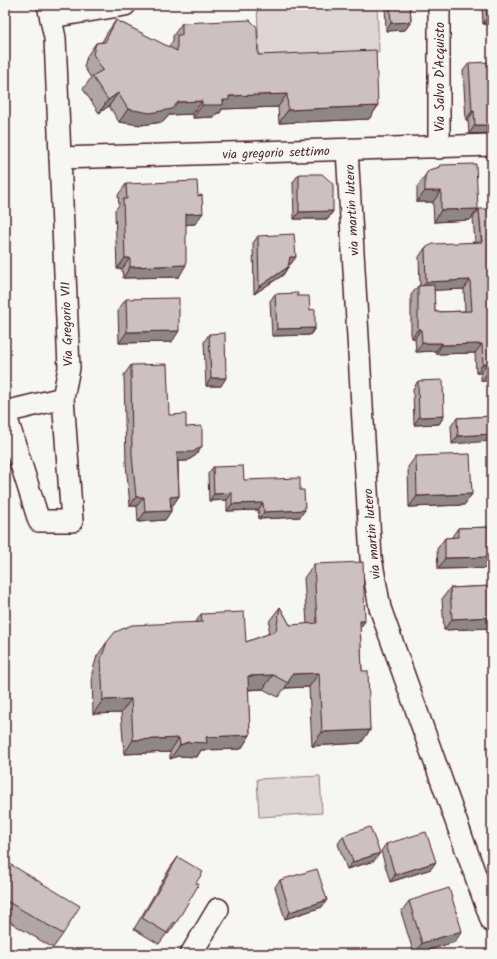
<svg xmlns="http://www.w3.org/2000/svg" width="497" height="959" font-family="Kalam,sans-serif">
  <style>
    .green { fill: #ddd6d5; stroke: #947a80 }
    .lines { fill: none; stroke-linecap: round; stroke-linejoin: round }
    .street-casing { stroke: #4a1f2b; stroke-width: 24 }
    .street { stroke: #f6f6f2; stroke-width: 21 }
    .wall { fill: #afa6a5; stroke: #4a1f2b; fill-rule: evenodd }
    .shaded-wall { fill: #8f8786; stroke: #4a1f2b }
    .building { fill: #ccc1c0; stroke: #4a1f2b }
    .labels { text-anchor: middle; stroke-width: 4; stroke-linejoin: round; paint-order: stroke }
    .street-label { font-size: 13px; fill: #4a1f2b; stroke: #f6f6f2 }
  </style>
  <rect width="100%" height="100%" fill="#f6f6f2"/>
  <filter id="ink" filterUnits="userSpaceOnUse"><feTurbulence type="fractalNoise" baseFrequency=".025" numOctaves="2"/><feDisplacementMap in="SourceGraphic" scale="8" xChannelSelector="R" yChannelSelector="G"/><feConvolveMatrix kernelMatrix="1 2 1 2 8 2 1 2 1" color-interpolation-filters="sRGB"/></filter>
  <g filter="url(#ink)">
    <!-- green -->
    <g class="green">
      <path d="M257,5H377L379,52L259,57Z"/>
      <path d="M320,776L322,813L259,817L257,779Z"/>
    </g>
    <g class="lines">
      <!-- street casing -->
      <g class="street-casing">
        <g id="street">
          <path d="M51,17L125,5"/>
          <path d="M439,148V5"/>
          <path d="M347,150L371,558L380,608L492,922"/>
          <path d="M60,158L492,145"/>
          <path d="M5,412L63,398"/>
          <path d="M5,413L39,521H72L63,398L69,368L55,38L48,5"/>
          <path d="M191,954L218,909"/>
        </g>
      </g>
      <!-- street -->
      <use href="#street" class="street"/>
    </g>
    <!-- wall -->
    <g class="wall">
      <path d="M385,5H410L411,22L405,30L386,31Z"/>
      <path d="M484,5H492V24H483L482,8Z"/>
      <path d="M116,20L168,47L173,41V36L182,23L258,55L378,106L369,119L279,123L278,107L222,109L220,113H217L214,117L193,118V114L169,115L163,122L141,125L119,122L109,106L99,113L83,89L91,78L84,67L87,56L96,43L102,42L107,33Z"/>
      <path d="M469,63L492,66V133L469,134L468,120H466L463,71Z"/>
      <path d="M440,165L478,209L470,220L434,222L433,202H417V187L429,170L438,168Z"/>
      <path d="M299,174L333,211L328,219H294L293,182Z"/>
      <path d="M126,184L195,224H186L179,277L123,278L122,269H117L115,210L119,205L118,195Z"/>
      <path d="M479,209L492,381H481V373H476L475,353L436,354V351L416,352L415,338H411V295L418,286H420L419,257L425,248L475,242L473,218ZM464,289L465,311L435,312L434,290Z"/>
      <path d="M258,236L291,264H288V267L283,275L254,294L253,243Z"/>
      <path d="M275,294L297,296L310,310L315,328L310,335L272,336L270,301Z"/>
      <path d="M126,299L172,342L119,343L118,310Z"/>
      <path d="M209,334L221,386H206L204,342Z"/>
      <path d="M131,365L169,415L186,427L202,446L196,455L187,461H178L179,496L173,505H171V511L165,520L138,522L137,506H130L126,464L124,375Z"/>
      <path d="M418,381L444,416L439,424L414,425L413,389Z"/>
      <path d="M492,416L452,444L451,426L457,418Z"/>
      <path d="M416,456L472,494L464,505L409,507L408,467Z"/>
      <path d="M213,467L244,480L300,517L259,519L258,510L227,511V500L209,501L208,474Z"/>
      <path d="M492,527V568L438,569L437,549L445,538H451L458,528Z"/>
      <path d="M314,564L365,621L360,628L362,671L370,730L361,743L312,746L309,687L285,688L278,697L263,689L248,690L250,735L241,749L201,750L197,757L178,756L170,759V752L124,754L121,713L93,714L92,673L97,656L107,642L196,622L201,614L246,642L268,634L270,620L280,607L290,625L307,624L304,578Z"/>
      <path d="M492,586V628L444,630L442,599L450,588Z"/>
      <path d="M343,836L374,861L347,869L338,844Z"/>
      <path d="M386,844L431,869L390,882L381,851Z"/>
      <path d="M5,857L63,934L53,948L5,919Z"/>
      <path d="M178,857L196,883L176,923L168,934L167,933L159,944L134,929L170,868Z"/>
      <path d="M280,880L322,907L285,919L275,887Z"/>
      <path d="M409,901L455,942L416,954H414L401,912Z"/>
    </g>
    <!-- shaded-wall -->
    <g class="shaded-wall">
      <path d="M487,18H492V24H483Z"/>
      <path d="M411,22L405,30L386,31L391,23Z"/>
      <path d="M118,93L109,106L99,113L108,100Z"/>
      <path d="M287,94L278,107L222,109L220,113H217L214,117L193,118L202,105L223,100L229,96Z"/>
      <path d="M202,101L193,114L169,115L163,122L141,125L119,122L128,109L178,102Z"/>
      <path d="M378,106L369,119L279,123L288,110Z"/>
      <path d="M472,111H474L468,120H466Z"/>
      <path d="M475,125H492V133L469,134Z"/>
      <path d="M425,191H441L433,202H417Z"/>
      <path d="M478,209L470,220L434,222L441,210Z"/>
      <path d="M333,211L328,219H294L299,212Z"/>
      <path d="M203,213L195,224L178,225L186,214Z"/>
      <path d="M290,257H296L291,264L285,265Z"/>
      <path d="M125,258H130L122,269H117Z"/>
      <path d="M186,265L179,277L123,278L130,267Z"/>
      <path d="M288,267L283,275L254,294L259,287Z"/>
      <path d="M470,280L464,289L420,291L426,282Z"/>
      <path d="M315,328L310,335L272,336L277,329Z"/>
      <path d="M418,329H421L415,338H411Z"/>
      <path d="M179,331L172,342L119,343L127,332Z"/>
      <path d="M422,343H442L436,351L416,352Z"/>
      <path d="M482,344L475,353L436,354L442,345Z"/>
      <path d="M483,364H487L481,373H476Z"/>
      <path d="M488,372H492V381H481Z"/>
      <path d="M211,378H226L221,386H206Z"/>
      <path d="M444,416L439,424L414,425L419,417Z"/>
      <path d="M492,434V441L452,444L458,436Z"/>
      <path d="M202,446L196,455L187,461H171L177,452Z"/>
      <path d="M232,493L227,500L209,501L214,494Z"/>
      <path d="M472,494L464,505L409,507L417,496Z"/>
      <path d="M179,496L173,505L164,506L170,497Z"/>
      <path d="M136,497H144L137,506H130Z"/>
      <path d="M263,503L258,510L227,511L232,504Z"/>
      <path d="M305,510L300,517L259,519L264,512Z"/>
      <path d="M171,511L165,520L138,522L145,512Z"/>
      <path d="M492,557V568L438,569L445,558Z"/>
      <path d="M492,617V628L444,630L452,619Z"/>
      <path d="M360,621H365L356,634Z"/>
      <path d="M319,673L309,687L285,688L288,683L292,674Z"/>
      <path d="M273,675L263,689L238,690L248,676Z"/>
      <path d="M131,699L121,713L93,714L103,700Z"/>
      <path d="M370,730L361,743L312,746L322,732Z"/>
      <path d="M250,735L241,749L201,750L197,757L178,756L170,759L180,745L206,737Z"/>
      <path d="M179,738L170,752L124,754L133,740Z"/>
      <path d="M380,853L374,861L347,869L353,862Z"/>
      <path d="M436,862L431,869L390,882L395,875Z"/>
      <path d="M327,900L322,907L285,919L290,912Z"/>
      <path d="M462,931L455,942L415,954L422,943Z"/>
    </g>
    <!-- building -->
    <g class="building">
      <path d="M390,5H410L411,22L391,23Z"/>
      <rect x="487" y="5" width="5" height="13"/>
      <path d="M116,20L177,51V35H182V23L250,20L257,27L258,55L376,50L378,106L288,110L287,94L229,96V100H223V105H202V101L178,102L172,109L150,113L128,109L118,93L108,100L92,76L103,70L93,54L96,43L105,42Z"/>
      <path d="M491,62L492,66V125H475L474,111H472L469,63Z"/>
      <path d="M476,164L478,209L441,210V191H425V176L429,170L440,167V165Z"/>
      <path d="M299,174H322L331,182L333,185V211L299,212Z"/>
      <path d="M197,181L198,196L202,195L203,213L186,214V265L130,267V258H125L123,199H127L126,184Z"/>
      <path d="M479,209H492V372H488L487,364H483L482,344L442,345V343H422L421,329H418V286L434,285L435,312L472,311L470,280L426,282L425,248L433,244L482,242Z"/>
      <path d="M294,234L296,257H290L288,267L259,287L258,236Z"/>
      <path d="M298,293L297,296H309L310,310L315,309V328L277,329L275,294Z"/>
      <path d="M179,298V331L127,332L126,299Z"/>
      <path d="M225,333L226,378H211L209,334Z"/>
      <path d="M167,364L169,415L186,414V427L202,426V446L193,452H177L179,496L170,497L171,511L145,512L144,497H136L132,455L131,365Z"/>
      <path d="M443,380L444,416L419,417L418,381Z"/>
      <path d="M492,416V434L458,436L457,418Z"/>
      <path d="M470,454L472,494L417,496L416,456Z"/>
      <path d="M243,466L244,480L300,478V490H304L305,510L264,512L263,503L232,504V493L214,494L213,467Z"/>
      <path d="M492,527V557L445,558V538L458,537V528Z"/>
      <path d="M363,562L365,621H360L362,671H368L370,730L322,732L319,673L292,674L288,683L273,675L248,676L250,735L206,737L207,743L188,742L180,745L179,738L133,740L131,699L103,700L101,659L107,642L115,632L132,625L202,622L201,614L244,612L246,642L276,631L280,607L290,625L317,623L314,564Z"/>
      <path d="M492,586V617L452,619L450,588Z"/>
      <path d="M370,827L380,853L353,862L343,836Z"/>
      <path d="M426,832L436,862L395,875L386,844Z"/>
      <path d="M5,857L10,864L80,906L63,934L5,900Z"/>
      <path d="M178,857L203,872L196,883L199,884L176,923L174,922L167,933L142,918Z"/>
      <path d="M317,869L327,900L290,912L280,880Z"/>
      <path d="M449,888L462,931L422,943L409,901Z"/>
      <path d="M207,952L211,954H206Z"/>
    </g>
  </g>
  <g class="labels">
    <!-- street labels -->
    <g class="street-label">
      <text transform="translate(439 77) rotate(-90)" y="5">Via Salvo D'Acquisto</text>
      <text transform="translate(276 152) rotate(-2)" y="5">via gregorio settimo</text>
      <text transform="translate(351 210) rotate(-93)" y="5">via martin lutero</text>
      <text transform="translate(66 324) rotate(-92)" y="5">Via Gregorio VII</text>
      <text transform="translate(371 534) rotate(-95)" y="5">via martin lutero</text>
    </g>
  </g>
  <!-- margin -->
  <rect width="497" height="959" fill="none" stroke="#f6f6f2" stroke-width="20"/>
  <rect x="10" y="10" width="477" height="939" fill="none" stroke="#4a1f2b" stroke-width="1.5" filter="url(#ink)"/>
</svg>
